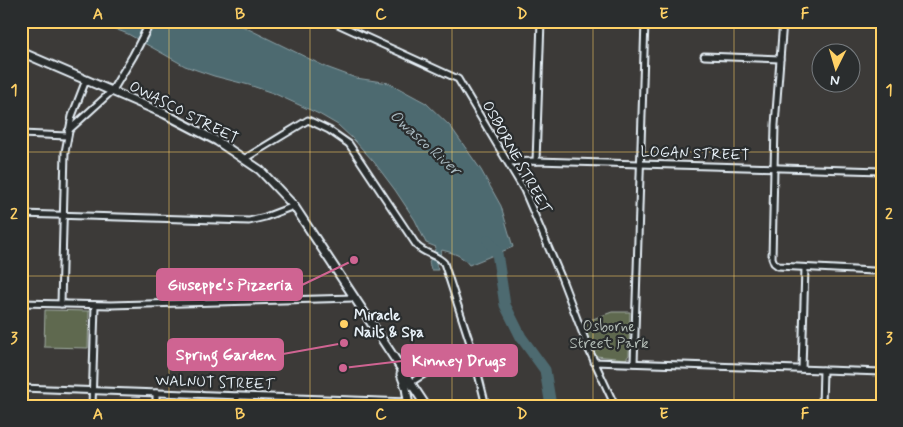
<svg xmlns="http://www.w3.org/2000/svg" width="903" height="427" font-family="Mynerve,sans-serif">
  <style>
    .green { fill: #5e6950; stroke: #a3ada4 }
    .water { fill: #4d6a70; stroke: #8ba0a6 }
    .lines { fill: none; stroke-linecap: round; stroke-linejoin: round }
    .river { stroke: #4d6a70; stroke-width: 11 }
    .minor-casing { stroke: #e8f1f8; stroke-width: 9 }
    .tertiary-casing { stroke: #e8f1f8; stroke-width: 10 }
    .secondary-casing { stroke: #e8f1f8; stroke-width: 11 }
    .minor { stroke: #2a2d2e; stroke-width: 5 }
    .tertiary { stroke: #2a2d2e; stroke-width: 6 }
    .secondary { stroke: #2a2d2e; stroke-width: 7 }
    .grid { fill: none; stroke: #ffd166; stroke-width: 1; stroke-opacity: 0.55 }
    .poi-dot { fill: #ffd166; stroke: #2a2d2e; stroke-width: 2 }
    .labels { text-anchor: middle; stroke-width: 4.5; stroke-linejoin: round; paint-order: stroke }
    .street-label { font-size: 15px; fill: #e8f1f8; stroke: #2a2d2e }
    .poi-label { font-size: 15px; font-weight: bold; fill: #e8f1f8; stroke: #2a2d2e; text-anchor: start }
    .park-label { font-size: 15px; fill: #b1bbb5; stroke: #2a2d2e }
    .water-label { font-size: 16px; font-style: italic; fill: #aabbc2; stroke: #2a2d2e }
    .leader { fill: none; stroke: #cf6492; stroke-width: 2 }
    .callout-dot { fill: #cf6492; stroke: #2a2d2e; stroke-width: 2 }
    .callout { fill: #cf6492; stroke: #cf6492; stroke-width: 2 }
    .callout-label { font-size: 16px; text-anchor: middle; font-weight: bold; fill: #fff }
    .neatline { fill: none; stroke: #ffd166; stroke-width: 2 }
    .grid-label { font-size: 16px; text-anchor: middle; font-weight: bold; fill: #ffd166 }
  </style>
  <rect width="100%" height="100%" fill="#3c3a38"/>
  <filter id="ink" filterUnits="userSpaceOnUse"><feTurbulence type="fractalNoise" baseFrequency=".02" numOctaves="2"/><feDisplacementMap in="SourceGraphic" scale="10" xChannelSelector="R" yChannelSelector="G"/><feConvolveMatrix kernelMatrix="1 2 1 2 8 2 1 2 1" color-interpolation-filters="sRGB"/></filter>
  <g filter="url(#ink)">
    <!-- green -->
    <g class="green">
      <path d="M45,310L89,311L88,348L44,347Z"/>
      <path d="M612,312H630L629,355L626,359L596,356L582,323Z"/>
    </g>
    <!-- water -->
    <path class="water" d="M94,21H232L326,67L356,78L389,83L426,103L451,127L481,170L501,206L513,247L469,265C462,255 453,253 442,250L436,264L438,270H431L429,262L436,247L426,243L415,220L395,190L374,162L354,140L338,125L319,114L273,93L249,85L214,76L185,66L128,34Z"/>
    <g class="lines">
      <!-- river -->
      <path class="river" d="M488,240L497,253L505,305L521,337L545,370L551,406"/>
      <!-- minor casing -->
      <g class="minor-casing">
        <g id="minor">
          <path d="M331,21L458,79L524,190L561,277L589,350L615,406"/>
          <path d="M783,21L775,125L772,258L774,263L778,266L873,271"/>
          <path d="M704,56L780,59"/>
          <path d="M68,131L112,91"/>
          <path d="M21,134L67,136"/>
          <path d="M244,159L308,120L329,130L349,144L417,246C425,254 437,255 444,263L471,346L486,406"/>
          <path d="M536,161L541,21"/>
          <path d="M508,162L536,161L882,171"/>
          <path d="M21,214L249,221L265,217L294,206"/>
          <path d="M21,303L111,305L354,298"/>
          <path d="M61,304L65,152L72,116L86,80"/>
          <path d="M594,362L882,372"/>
          <path d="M634,363L645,21"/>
          <path d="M802,369L805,268"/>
          <path d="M410,383L453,356"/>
          <path d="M21,388L409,402"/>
          <path d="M92,406L95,305"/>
          <path d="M156,406V393"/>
          <path d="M237,406V396"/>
          <path d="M822,406L823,370"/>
        </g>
      </g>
      <!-- tertiary casing -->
      <g class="tertiary-casing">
        <path id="tertiary" d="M112,91L133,56L151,21"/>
      </g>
      <!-- secondary casing -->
      <g class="secondary-casing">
        <g id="secondary">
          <path d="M21,52L165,114L217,141L260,170L294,206L426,406"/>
          <path d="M401,374L406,388L409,406"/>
        </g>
      </g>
      <!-- minor -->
      <use href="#minor" class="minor"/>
      <!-- tertiary -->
      <use href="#tertiary" class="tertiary"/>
      <!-- secondary -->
      <use href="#secondary" class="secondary"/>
    </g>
  </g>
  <!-- grid -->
  <path class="grid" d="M169,21V406M310,21V406M452,21V406M593,21V406M734,21V406M21,152H882M21,276H882"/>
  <!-- markers -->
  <circle class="poi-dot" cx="344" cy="324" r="5"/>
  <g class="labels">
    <!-- street labels -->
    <g class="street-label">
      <text transform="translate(184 112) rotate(27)" y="5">OWASCO STREET</text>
      <text transform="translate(695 153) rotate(2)" y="5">LOGAN STREET</text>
      <text transform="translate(517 157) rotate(61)" y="5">OSBORNE STREET</text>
      <text transform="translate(215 382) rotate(2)" y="5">WALNUT STREET</text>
    </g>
    <!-- poi labels -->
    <g class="poi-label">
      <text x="354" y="320">Miracle<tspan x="354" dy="17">Nails &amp; Spa</tspan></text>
    </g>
    <!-- park labels -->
    <g class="park-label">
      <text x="609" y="331">Osborne<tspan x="609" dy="17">Street Park</tspan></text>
    </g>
    <!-- water labels -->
    <g class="water-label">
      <text transform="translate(426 142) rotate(42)" y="6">Owasco River</text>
    </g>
  </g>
  <!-- callouts -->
  <path class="leader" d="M354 260L302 285M344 343L283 354M343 368L402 361"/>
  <g class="callout-dot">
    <circle cx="354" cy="260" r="5"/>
    <circle cx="344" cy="343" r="5"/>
    <circle cx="343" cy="368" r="5"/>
  </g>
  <g class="callout">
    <rect x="157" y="269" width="145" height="31" rx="5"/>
    <rect x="168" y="339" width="115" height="31" rx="5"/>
    <rect x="402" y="345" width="115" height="31" rx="5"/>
  </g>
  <g class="callout-label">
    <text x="230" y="290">Giuseppe's Pizzeria</text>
    <text x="226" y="360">Spring Garden</text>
    <text x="459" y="366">Kinney Drugs</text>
  </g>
  <!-- margin -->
  <rect width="903" height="427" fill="none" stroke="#2a2d2e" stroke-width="55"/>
  <!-- north arrow -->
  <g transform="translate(836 68) rotate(185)"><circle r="24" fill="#2a2d2e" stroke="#767b7f"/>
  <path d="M0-4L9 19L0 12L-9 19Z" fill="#ffd166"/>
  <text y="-8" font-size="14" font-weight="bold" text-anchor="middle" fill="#e8f1f8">N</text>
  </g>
  <rect x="28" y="28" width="848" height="372" class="neatline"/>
  <g class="grid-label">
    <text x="98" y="19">A</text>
    <text x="240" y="19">B</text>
    <text x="381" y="19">C</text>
    <text x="522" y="19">D</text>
    <text x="664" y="19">E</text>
    <text x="805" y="19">F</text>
    <text x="14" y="95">1</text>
    <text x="889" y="95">1</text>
    <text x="14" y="219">2</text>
    <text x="889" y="219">2</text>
    <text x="14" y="343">3</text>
    <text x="889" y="343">3</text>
    <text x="98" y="419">A</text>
    <text x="240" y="419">B</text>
    <text x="381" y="419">C</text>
    <text x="522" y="419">D</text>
    <text x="664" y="419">E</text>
    <text x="805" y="419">F</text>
  </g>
</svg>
